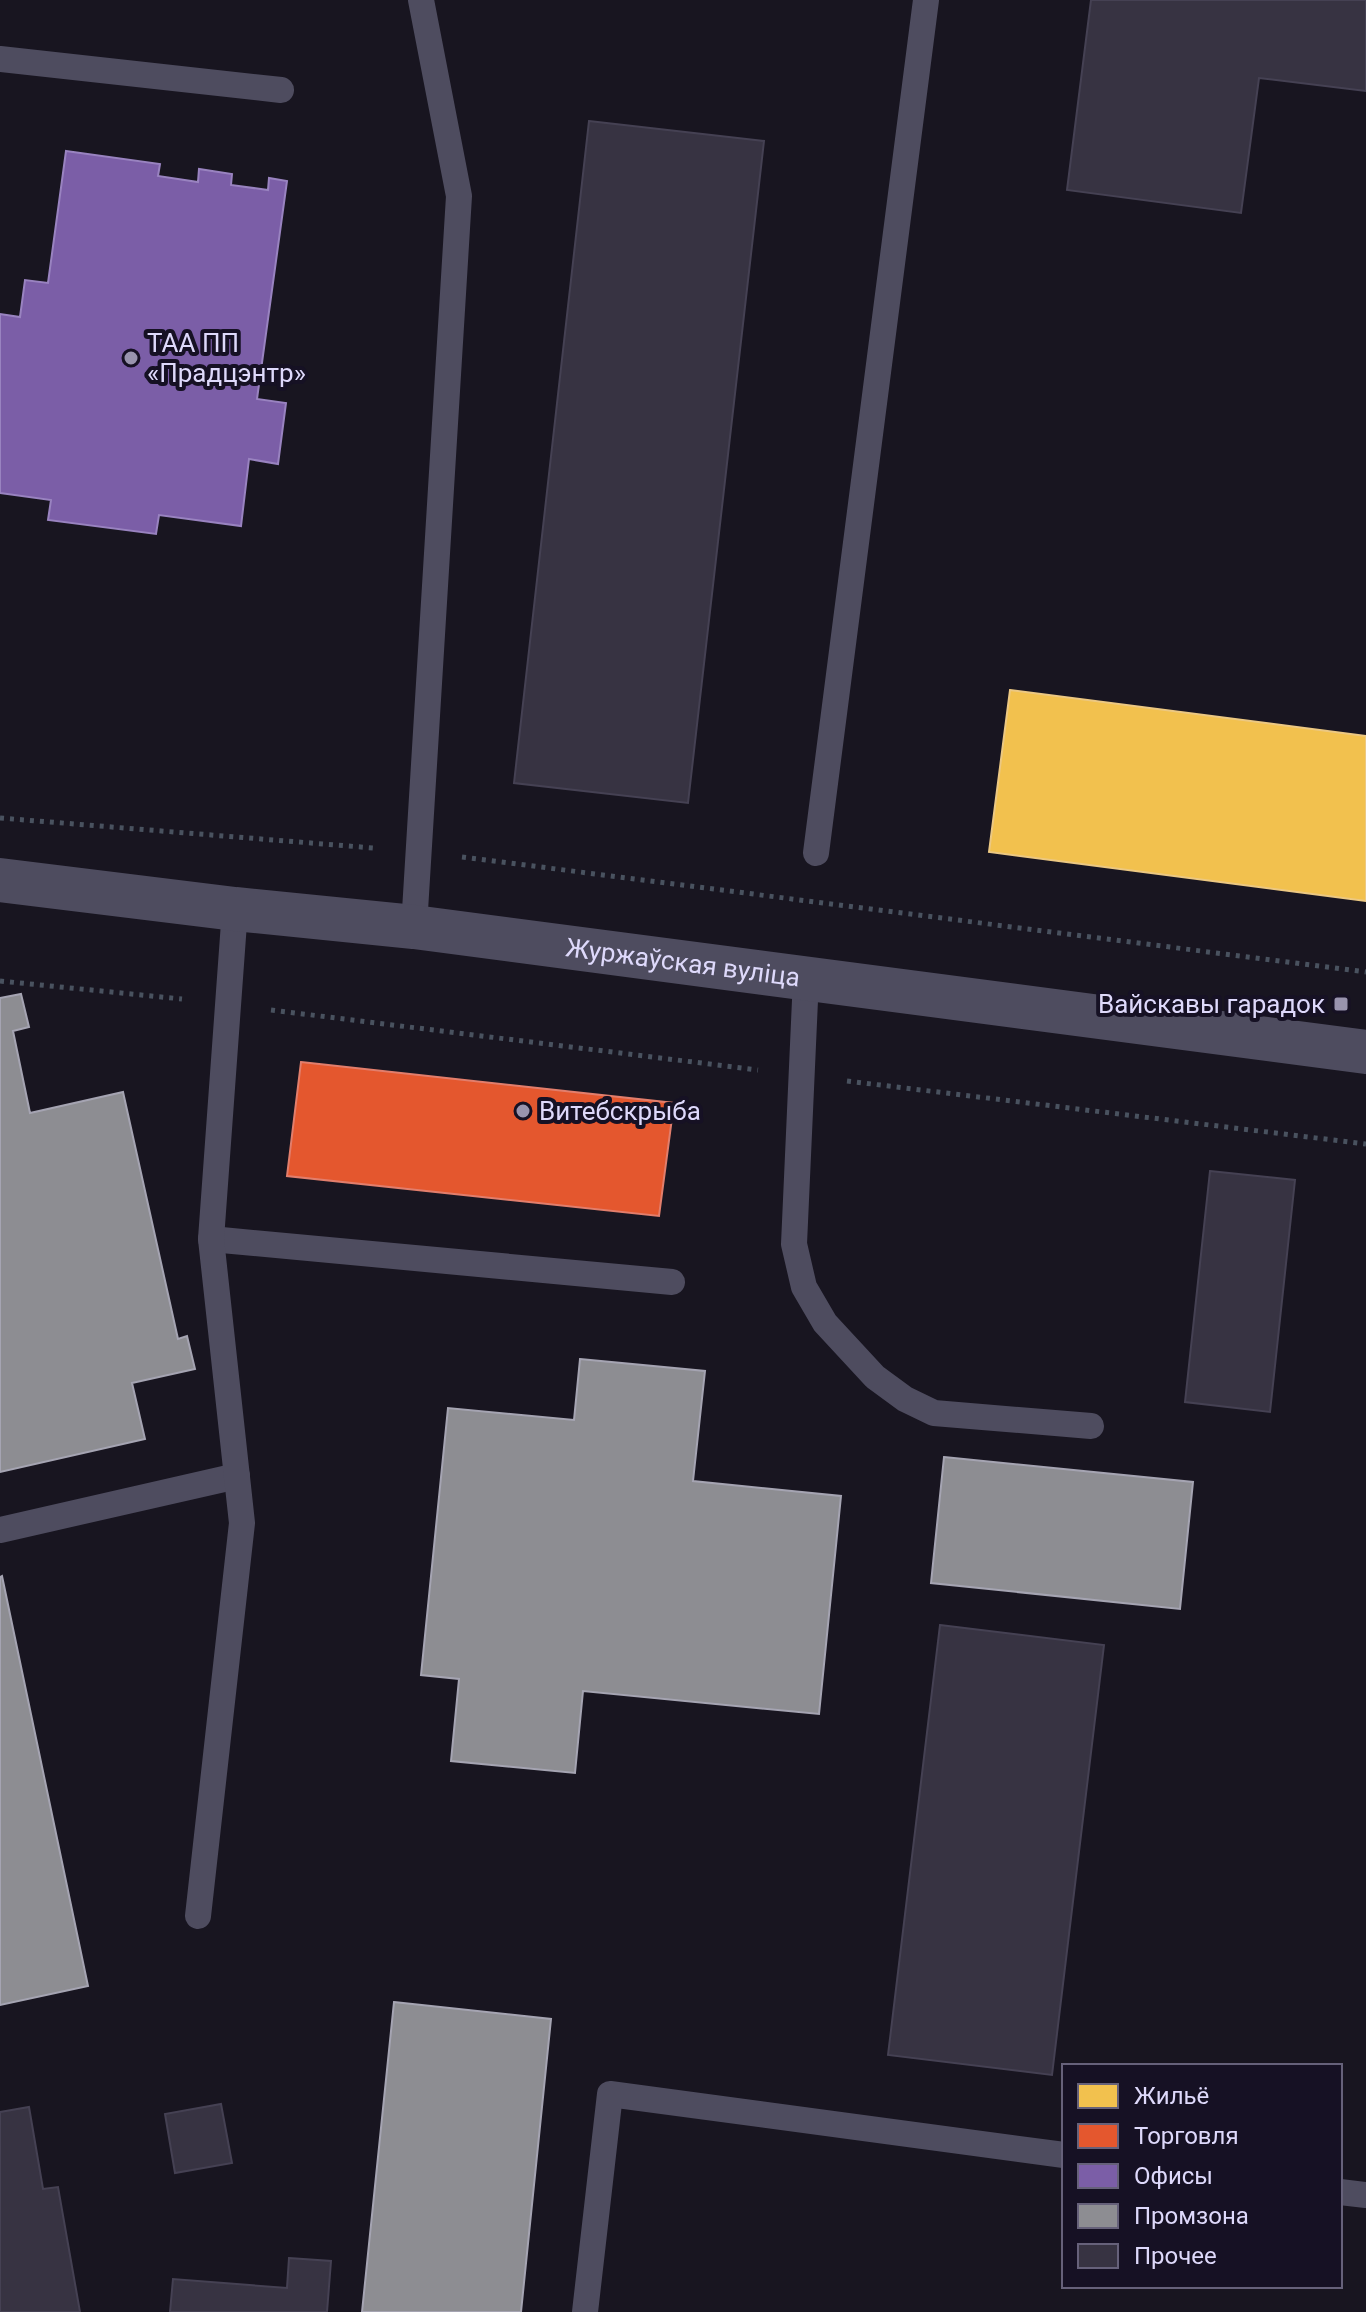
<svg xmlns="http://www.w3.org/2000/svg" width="1366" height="2312" font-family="Roboto,sans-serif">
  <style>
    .homes { fill: #f2c14e; stroke: #ecc882; stroke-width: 2 }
    .shops { fill: #e4572e; stroke: #e27e6c; stroke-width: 2 }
    .offices { fill: #7b5ea7; stroke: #9983c0; stroke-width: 2 }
    .industry { fill: #8d8d92; stroke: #a5a4b2; stroke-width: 2 }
    .building { fill: #373342; stroke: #454153; stroke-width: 2 }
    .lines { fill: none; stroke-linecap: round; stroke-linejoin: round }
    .path { stroke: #49525f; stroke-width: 5; stroke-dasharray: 4 6; stroke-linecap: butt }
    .service { stroke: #4e4c5f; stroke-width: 26 }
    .tertiary { stroke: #4e4c5f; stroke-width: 44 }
    .poi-dot { fill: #9994ae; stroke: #161124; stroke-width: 3 }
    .labels { text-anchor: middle; stroke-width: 8; stroke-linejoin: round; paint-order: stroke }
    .poi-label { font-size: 26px; fill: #ded9fb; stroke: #161124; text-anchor: start }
    .street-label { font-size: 26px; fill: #ded9fb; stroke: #161124 }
  </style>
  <rect width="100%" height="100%" fill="#181520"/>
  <!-- homes -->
  <path class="homes" d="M1010,690L1366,736V901L989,852Z"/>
  <!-- shops -->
  <path class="shops" d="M301,1062L674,1103L659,1216L287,1176Z"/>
  <!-- offices -->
  <path class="offices" d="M66,151L160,164L158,176L198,182L199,169L232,174L231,185L268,190L269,178L287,181L257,399L286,403L278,464L249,459L241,526L159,515L156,534L48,520L51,500L0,493V314L20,317L25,280L48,283Z"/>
  <!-- industry -->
  <g class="industry">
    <path d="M21,994L29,1027L13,1031L30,1113L123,1092L178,1339L187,1336L195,1369L132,1383L145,1439L0,1472V998Z"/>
    <path d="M580,1359L705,1371L693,1481L841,1496L819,1714L583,1691L575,1773L451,1761L459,1679L421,1675L448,1408L574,1420Z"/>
    <path d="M944,1457L1193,1482L1180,1609L931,1583Z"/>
    <path d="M2,1576L88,1986L0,2005V1577Z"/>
    <path d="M394,2002L551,2019L521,2312H362Z"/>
  </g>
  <!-- building -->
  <g class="building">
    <path d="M1091,0H1366V91L1259,78L1241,213L1067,190Z"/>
    <path d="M589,121L764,141L688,803L514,783Z"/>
    <path d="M1210,1171L1295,1180L1270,1412L1185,1402Z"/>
    <path d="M940,1625L1104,1645L1052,2075L888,2055Z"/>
    <path d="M221,2104L232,2163L175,2173L165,2114Z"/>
    <path d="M29,2107L43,2189L58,2187L80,2312H0V2112Z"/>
    <path d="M289,2258L331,2261L327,2312H170L173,2279L287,2288Z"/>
  </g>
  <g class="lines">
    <!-- path -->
    <g class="path">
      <path d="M0,818L373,848"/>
      <path d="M462,857L1366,972"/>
      <path d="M0,981L182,999"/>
      <path d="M271,1010L758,1070"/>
      <path d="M847,1081L1366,1144"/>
    </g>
    <!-- service -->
    <g class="service">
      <path d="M0,59L281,90"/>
      <path d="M816,853L926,0"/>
      <path d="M414,927L459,196L421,0"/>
      <path d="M806,978L794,1244L804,1287L825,1323L875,1377L905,1399L934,1413L1091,1426"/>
      <path d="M211,1239L672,1282"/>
      <path d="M0,1530L237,1476"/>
      <path d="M198,1916L242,1523L211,1239L235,909"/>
      <path d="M1340,2192L1366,2195"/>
      <path d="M585,2312L610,2094L1064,2155"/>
    </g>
    <!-- tertiary -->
    <path class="tertiary" id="s1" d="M0,880L235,909L414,927L1366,1052"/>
  </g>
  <!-- markers -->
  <g class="poi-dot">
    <circle cx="131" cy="358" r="8"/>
    <rect x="1333" y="996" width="16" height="16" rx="4"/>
    <circle cx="523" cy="1111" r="8"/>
  </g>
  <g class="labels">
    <!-- poi labels -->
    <g class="poi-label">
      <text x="147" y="352">ТАА ПП<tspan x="147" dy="30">«Прадцэнтр»</tspan></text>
      <text x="1325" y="1013" text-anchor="end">Вайскавы гарадок</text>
      <text x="539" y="1120">Витебскрыба</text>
    </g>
    <!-- street labels -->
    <g class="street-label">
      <text dy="9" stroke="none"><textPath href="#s1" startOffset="688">Журжаўская вуліца</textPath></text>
    </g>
  </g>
  <!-- legend -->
  <rect x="1062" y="2064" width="280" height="224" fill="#161124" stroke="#66617a" stroke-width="2"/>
  <rect x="1078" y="2084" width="40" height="24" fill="#f2c14e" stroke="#66617a" stroke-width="2"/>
  <text x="1134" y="2104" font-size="24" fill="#ded9fb">Жильё</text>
  <rect x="1078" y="2124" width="40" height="24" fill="#e4572e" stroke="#66617a" stroke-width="2"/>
  <text x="1134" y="2144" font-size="24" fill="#ded9fb">Торговля</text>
  <rect x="1078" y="2164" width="40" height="24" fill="#7b5ea7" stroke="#66617a" stroke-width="2"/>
  <text x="1134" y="2184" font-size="24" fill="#ded9fb">Офисы</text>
  <rect x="1078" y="2204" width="40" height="24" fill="#8d8d92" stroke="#66617a" stroke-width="2"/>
  <text x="1134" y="2224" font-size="24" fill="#ded9fb">Промзона</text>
  <rect x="1078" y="2244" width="40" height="24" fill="#373342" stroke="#66617a" stroke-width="2"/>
  <text x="1134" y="2264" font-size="24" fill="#ded9fb">Прочее</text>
</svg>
